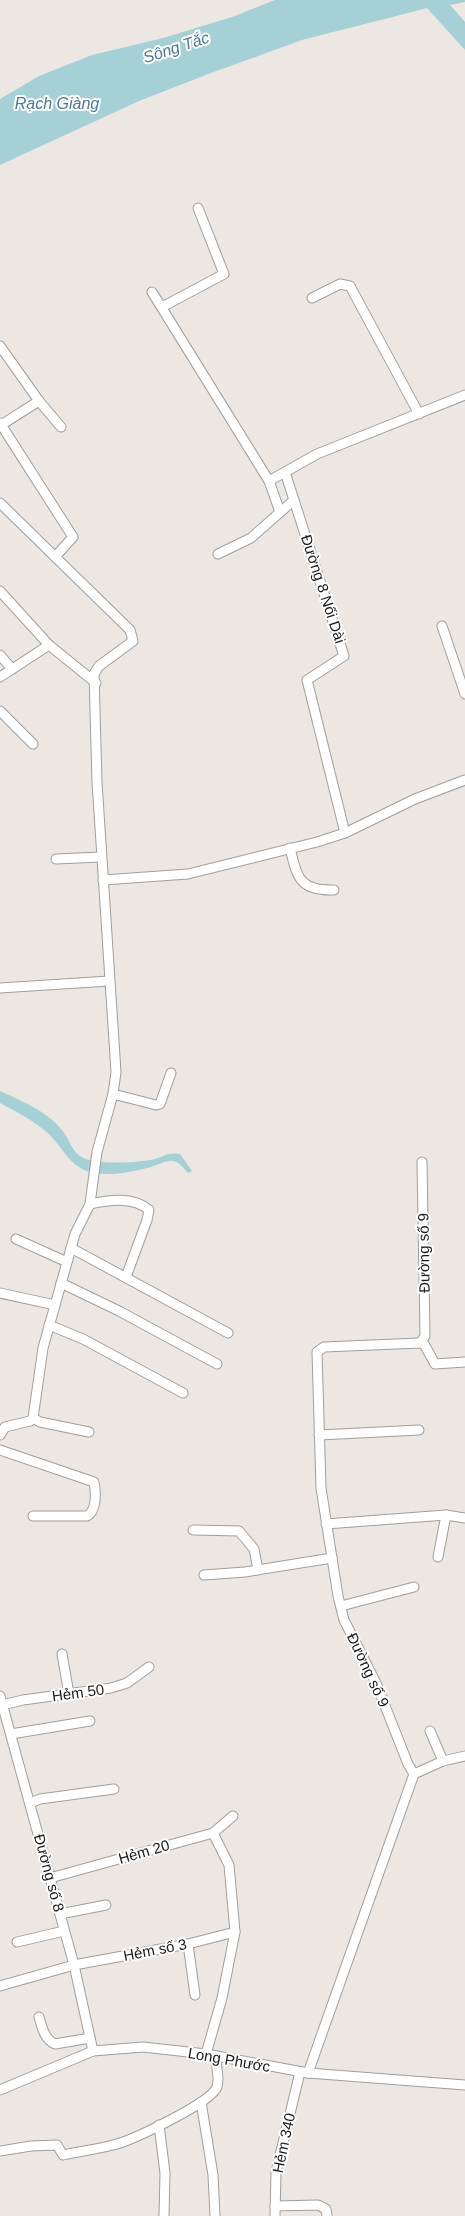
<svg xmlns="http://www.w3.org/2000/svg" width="465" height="2216" font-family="Arial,sans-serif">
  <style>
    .water { fill: #a5d1d6 }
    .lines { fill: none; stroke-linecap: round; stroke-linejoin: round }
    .minor-casing { stroke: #9f9f9f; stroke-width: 11 }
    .minor { stroke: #fff; stroke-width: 9 }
    .labels { text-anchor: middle; stroke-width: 4; stroke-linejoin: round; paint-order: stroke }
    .street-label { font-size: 15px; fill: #1b1b1b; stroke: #fff }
    .water-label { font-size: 16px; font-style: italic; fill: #4b7894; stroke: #fff }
  </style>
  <rect width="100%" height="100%" fill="#ece7e2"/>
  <!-- water -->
  <g class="water">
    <path d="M275,0H465V2L450,5L465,22V50L427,8L412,12L302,40L211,73L139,101L0,165V99L39,76L92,55L163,38L232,17Z"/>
    <path d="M0,1091C20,1100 48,1112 62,1130C72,1142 71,1155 89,1160C103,1164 141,1163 155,1159C164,1156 169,1152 180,1154L192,1171L188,1173C184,1169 180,1162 173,1161C166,1160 158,1165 151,1167C133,1172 109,1177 90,1172C69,1166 63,1148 49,1134C34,1121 17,1112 0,1103Z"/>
  </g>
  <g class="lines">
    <!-- minor casing -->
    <g class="minor-casing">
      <g id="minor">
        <path d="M152,292L269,481L317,454L465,395"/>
        <path d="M312,298L340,284L350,286L419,414"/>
        <path d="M162,307L224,274L198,208"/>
        <path d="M0,346L39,401"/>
        <path d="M0,423L73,537L55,557"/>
        <path d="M1,425L39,401L61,427"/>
        <path d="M285,472L344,656L307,680L345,833"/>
        <path d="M269,481L280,512"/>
        <path d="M0,503L130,630L133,641L99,666L94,674L97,782L116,1072L113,1094L97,1152L90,1204L75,1234L43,1348L33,1418L30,1421L5,1427L0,1435"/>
        <path d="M218,554L251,538L294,500"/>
        <path d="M0,591L49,645"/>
        <path d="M442,626L465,694"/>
        <path d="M0,655L12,669"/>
        <path d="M0,677L49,645L96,683"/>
        <path d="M0,711L33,744"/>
        <path d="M290,848C297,878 300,891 334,890"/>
        <path d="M56,859L101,857"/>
        <path d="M103,880L188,874L317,842L345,833L415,799L465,780"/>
        <path d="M0,988L109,981"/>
        <path d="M113,1094L156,1105L160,1104L171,1073"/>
        <path d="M90,1204C108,1200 133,1196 149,1210L147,1220L126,1277"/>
        <path d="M16,1239L67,1262"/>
        <path d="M71,1248L228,1333"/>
        <path d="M61,1283L119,1311L217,1364"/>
        <path d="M0,1293L55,1305"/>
        <path d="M49,1325L83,1339L183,1393"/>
        <path d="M420,1343L425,1336L422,1162"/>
        <path d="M33,1418L40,1422L89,1432"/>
        <path d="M319,1435L419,1430"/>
        <path d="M0,1450L94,1482C96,1492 97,1511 87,1516H33"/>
        <path d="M326,1524L446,1515L465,1518"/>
        <path d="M193,1530L239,1531L254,1549L258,1570"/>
        <path d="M438,1557L446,1515"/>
        <path d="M204,1575L245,1572L332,1558"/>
        <path d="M341,1606L414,1587"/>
        <path d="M62,1654L69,1694"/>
        <path d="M0,1696L74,1965L93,2051"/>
        <path d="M2,1705L23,1700L111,1688L127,1683L149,1667"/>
        <path d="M430,1731L443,1761"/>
        <path d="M11,1734L90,1721"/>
        <path d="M414,1774L408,1764L376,1683L344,1620L338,1596L321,1488L317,1352L324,1347L420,1343L424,1344L435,1364L465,1362"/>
        <path d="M414,1774L443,1761L465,1756"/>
        <path d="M30,1803L40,1799L114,1789"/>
        <path d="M50,1878L213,1833L233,1816"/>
        <path d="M60,1914L106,1905"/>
        <path d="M17,1942L64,1931"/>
        <path d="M188,1944L195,1995"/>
        <path d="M0,1986L74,1965L188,1944L235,1932"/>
        <path d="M39,2017C42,2027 44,2039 55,2044L90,2038"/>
        <path d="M206,2054L222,1998L235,1932L229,1865L213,1833"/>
        <path d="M308,2073L414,1774"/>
        <path d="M0,2090L93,2051L143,2047L206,2054L308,2073L465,2085"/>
        <path d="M201,2102L213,2175L215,2216"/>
        <path d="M159,2125L165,2173L164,2216"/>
        <path d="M0,2151L31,2146L57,2145L63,2155C81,2151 99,2149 117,2144C134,2139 211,2103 217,2087C220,2078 216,2065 215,2056"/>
        <path d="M275,2206L318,2205L326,2209L327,2216"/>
        <path d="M275,2216L276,2172L300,2072"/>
      </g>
    </g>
    <!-- minor -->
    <use href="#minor" class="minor"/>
  </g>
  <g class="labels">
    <!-- street labels -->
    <g class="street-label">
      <text transform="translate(323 589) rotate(72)" y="5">Đường 8 Nối Dài</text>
      <text transform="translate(424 1253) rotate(-91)" y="5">Đường số 9</text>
      <text transform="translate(368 1670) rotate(65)" y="5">Đường số 9</text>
      <text transform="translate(78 1693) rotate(-8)" y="5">Hẻm 50</text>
      <text transform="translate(144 1852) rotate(-16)" y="5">Hẻm 20</text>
      <text transform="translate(49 1873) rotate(75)" y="5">Đường số 8</text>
      <text transform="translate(155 1950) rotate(-11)" y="5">Hẻm số 3</text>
      <text transform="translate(229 2060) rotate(10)" y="5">Long Phước</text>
      <text transform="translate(284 2143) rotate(-78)" y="5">Hẻm 340</text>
    </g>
    <!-- water labels -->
    <g class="water-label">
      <text transform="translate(176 47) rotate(-18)" y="6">Sông Tắc</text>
      <text x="57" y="109">Rạch Giàng</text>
    </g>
  </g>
</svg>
